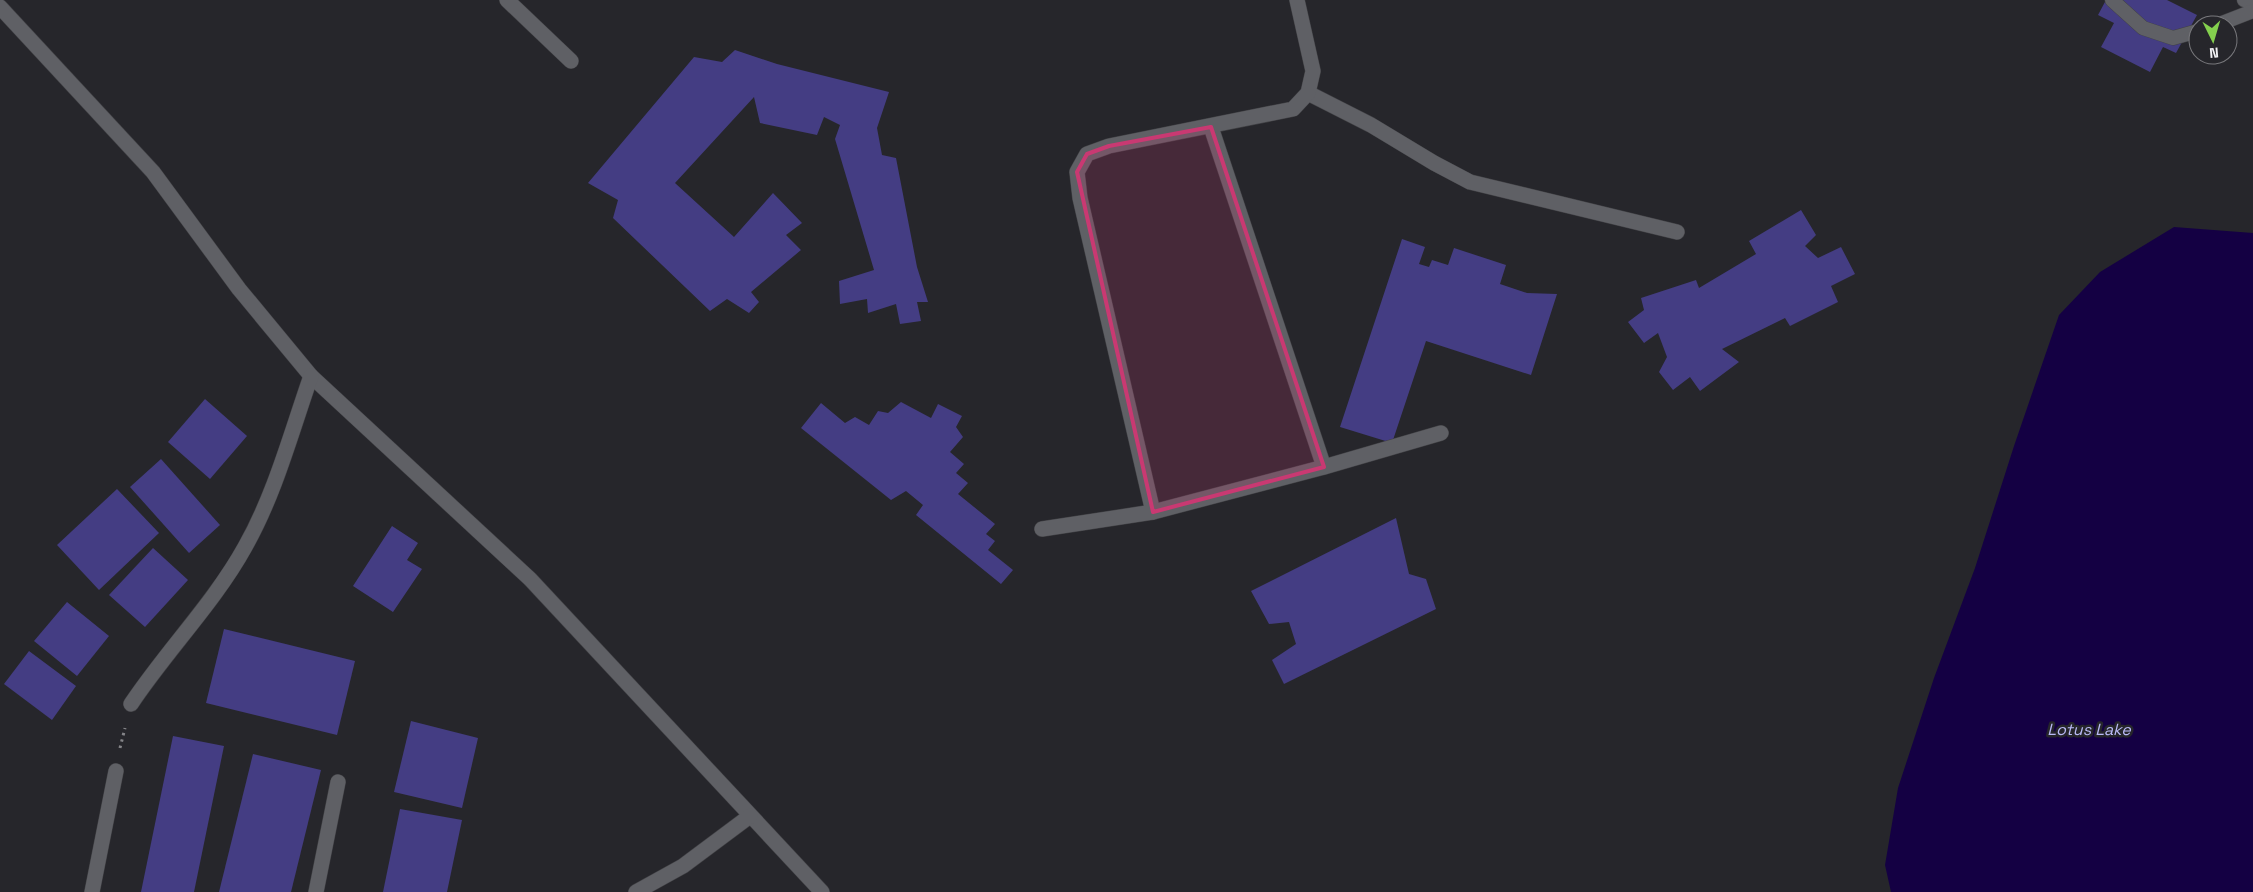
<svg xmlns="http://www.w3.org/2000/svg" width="2253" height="892" font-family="'Space Grotesk',sans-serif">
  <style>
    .water { fill: #140043 }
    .building { fill: #443d83 }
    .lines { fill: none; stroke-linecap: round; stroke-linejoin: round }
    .lane-casing { stroke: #414145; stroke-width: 15 }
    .street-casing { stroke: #414145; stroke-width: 16 }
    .path { stroke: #848488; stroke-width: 3; stroke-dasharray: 2.5 4; stroke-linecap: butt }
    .lane { stroke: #5f6065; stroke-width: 14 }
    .street { stroke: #5f6065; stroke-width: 15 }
    .marked { fill: #c93972; fill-opacity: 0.2; stroke: #c93972; stroke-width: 4; stroke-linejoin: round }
    .labels { text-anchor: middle; stroke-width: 5; stroke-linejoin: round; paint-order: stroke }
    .water-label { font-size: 16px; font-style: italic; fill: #b9b9f6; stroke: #26262b }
  </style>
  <rect width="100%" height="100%" fill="#26262b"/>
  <!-- water -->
  <path class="water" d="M2174,227L2253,233V892H1891L1885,865L1898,788L1934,678L1975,568L2014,446L2059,315L2100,272Z"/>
  <!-- building -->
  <g class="building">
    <path d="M2106,0H2167L2197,15L2176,53L2163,47L2150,72L2101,47L2114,23L2098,15Z"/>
    <path d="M735,50L777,64L889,92L877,128L882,155L896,158L917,267L928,302H917L921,321L900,324L896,304L868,313L867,299L840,304L839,281L874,270L835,139L840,125L824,117L817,135L760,123L754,97L675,183L734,237L773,193L802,223L786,235L801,250L751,292L759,302L749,313L727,299L710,311L613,218L618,200L588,183L694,57L722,62Z"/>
    <path d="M1801,210L1816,235L1805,246L1818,258L1841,247L1855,274L1831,286L1838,302L1790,326L1785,318L1722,349L1739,362L1700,391L1690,377L1673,390L1659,372L1667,357L1658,333L1644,343L1628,322L1644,310L1641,298L1696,280L1699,288L1756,254L1749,241Z"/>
    <path d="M1402,239L1425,247L1419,264L1429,267L1432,260L1448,265L1454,248L1506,265L1500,284L1527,293L1557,294L1531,375L1426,341L1392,443L1340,427Z"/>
    <path d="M205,399L247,436L210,479L168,442Z"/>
    <path d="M901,402L931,418L938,404L962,416L956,427L963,437L950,452L964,464L956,473L968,483L958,494L995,524L986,534L995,541L988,550L1013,570L1001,584L916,515L923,505L906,491L891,500L801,428L821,403L845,423L855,417L869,425L878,411L888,413Z"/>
    <path d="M161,459L220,525L189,553L130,487Z"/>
    <path d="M117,489L159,533L99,590L57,545Z"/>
    <path d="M1396,518L1409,574L1426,579L1436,609L1284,684L1272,660L1296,644L1289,622L1269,624L1251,591Z"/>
    <path d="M392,526L418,543L407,560L422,569L393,612L353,586Z"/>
    <path d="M153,548L188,580L145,627L109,595Z"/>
    <path d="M67,602L109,636L77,676L34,641Z"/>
    <path d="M224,629L355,661L337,735L206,703Z"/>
    <path d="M29,651L76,686L52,720L4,684Z"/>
    <path d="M411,721L478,738L462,808L394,792Z"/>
    <path d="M173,736L224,746L194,892H141Z"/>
    <path d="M253,754L321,770L291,892H219Z"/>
    <path d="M400,809L462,820L447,892H383Z"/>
  </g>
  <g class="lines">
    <!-- lane casing -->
    <g class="lane-casing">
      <g id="lane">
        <path d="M2112,0L2143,28L2173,38L2198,31"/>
        <path d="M2244,0L2253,1"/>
        <path d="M2217,25L2253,11"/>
      </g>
    </g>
    <!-- street casing -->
    <g class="street-casing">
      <g id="street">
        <path d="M507,0L571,61"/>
        <path d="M0,7L153,172L239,289L311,376L530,579L822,892"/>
        <path d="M1308,93L1371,125L1434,163L1470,182L1677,232"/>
        <path d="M1211,127L1324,467"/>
        <path d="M1153,512L1080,198L1077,172L1087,154L1109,146L1293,109L1308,93L1313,71L1297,0"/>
        <path d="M1042,529L1153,512L1324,467L1441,433"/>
        <path d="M131,704C167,650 214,603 245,547C275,494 291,433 311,376"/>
        <path d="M92,892L116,771"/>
        <path d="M316,892L338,782"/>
        <path d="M636,892L683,866L750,816"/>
      </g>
    </g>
    <!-- path -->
    <path class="path" d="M120,748L125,728"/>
    <!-- lane -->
    <use href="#lane" class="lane"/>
    <!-- street -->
    <use href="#street" class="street"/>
  </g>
  <!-- marked area -->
  <path class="marked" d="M1211,127L1324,467L1153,512L1077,172L1087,154L1109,146Z"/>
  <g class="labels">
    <!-- water labels -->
    <g class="water-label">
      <text x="2089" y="735">Lotus Lake</text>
    </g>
  </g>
  <!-- north arrow -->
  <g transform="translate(2213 40) rotate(175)"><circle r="24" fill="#26262b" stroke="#78787c"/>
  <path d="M0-4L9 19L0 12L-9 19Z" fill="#84d04e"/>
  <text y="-8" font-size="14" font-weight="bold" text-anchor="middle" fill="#f2f2f5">N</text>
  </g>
</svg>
